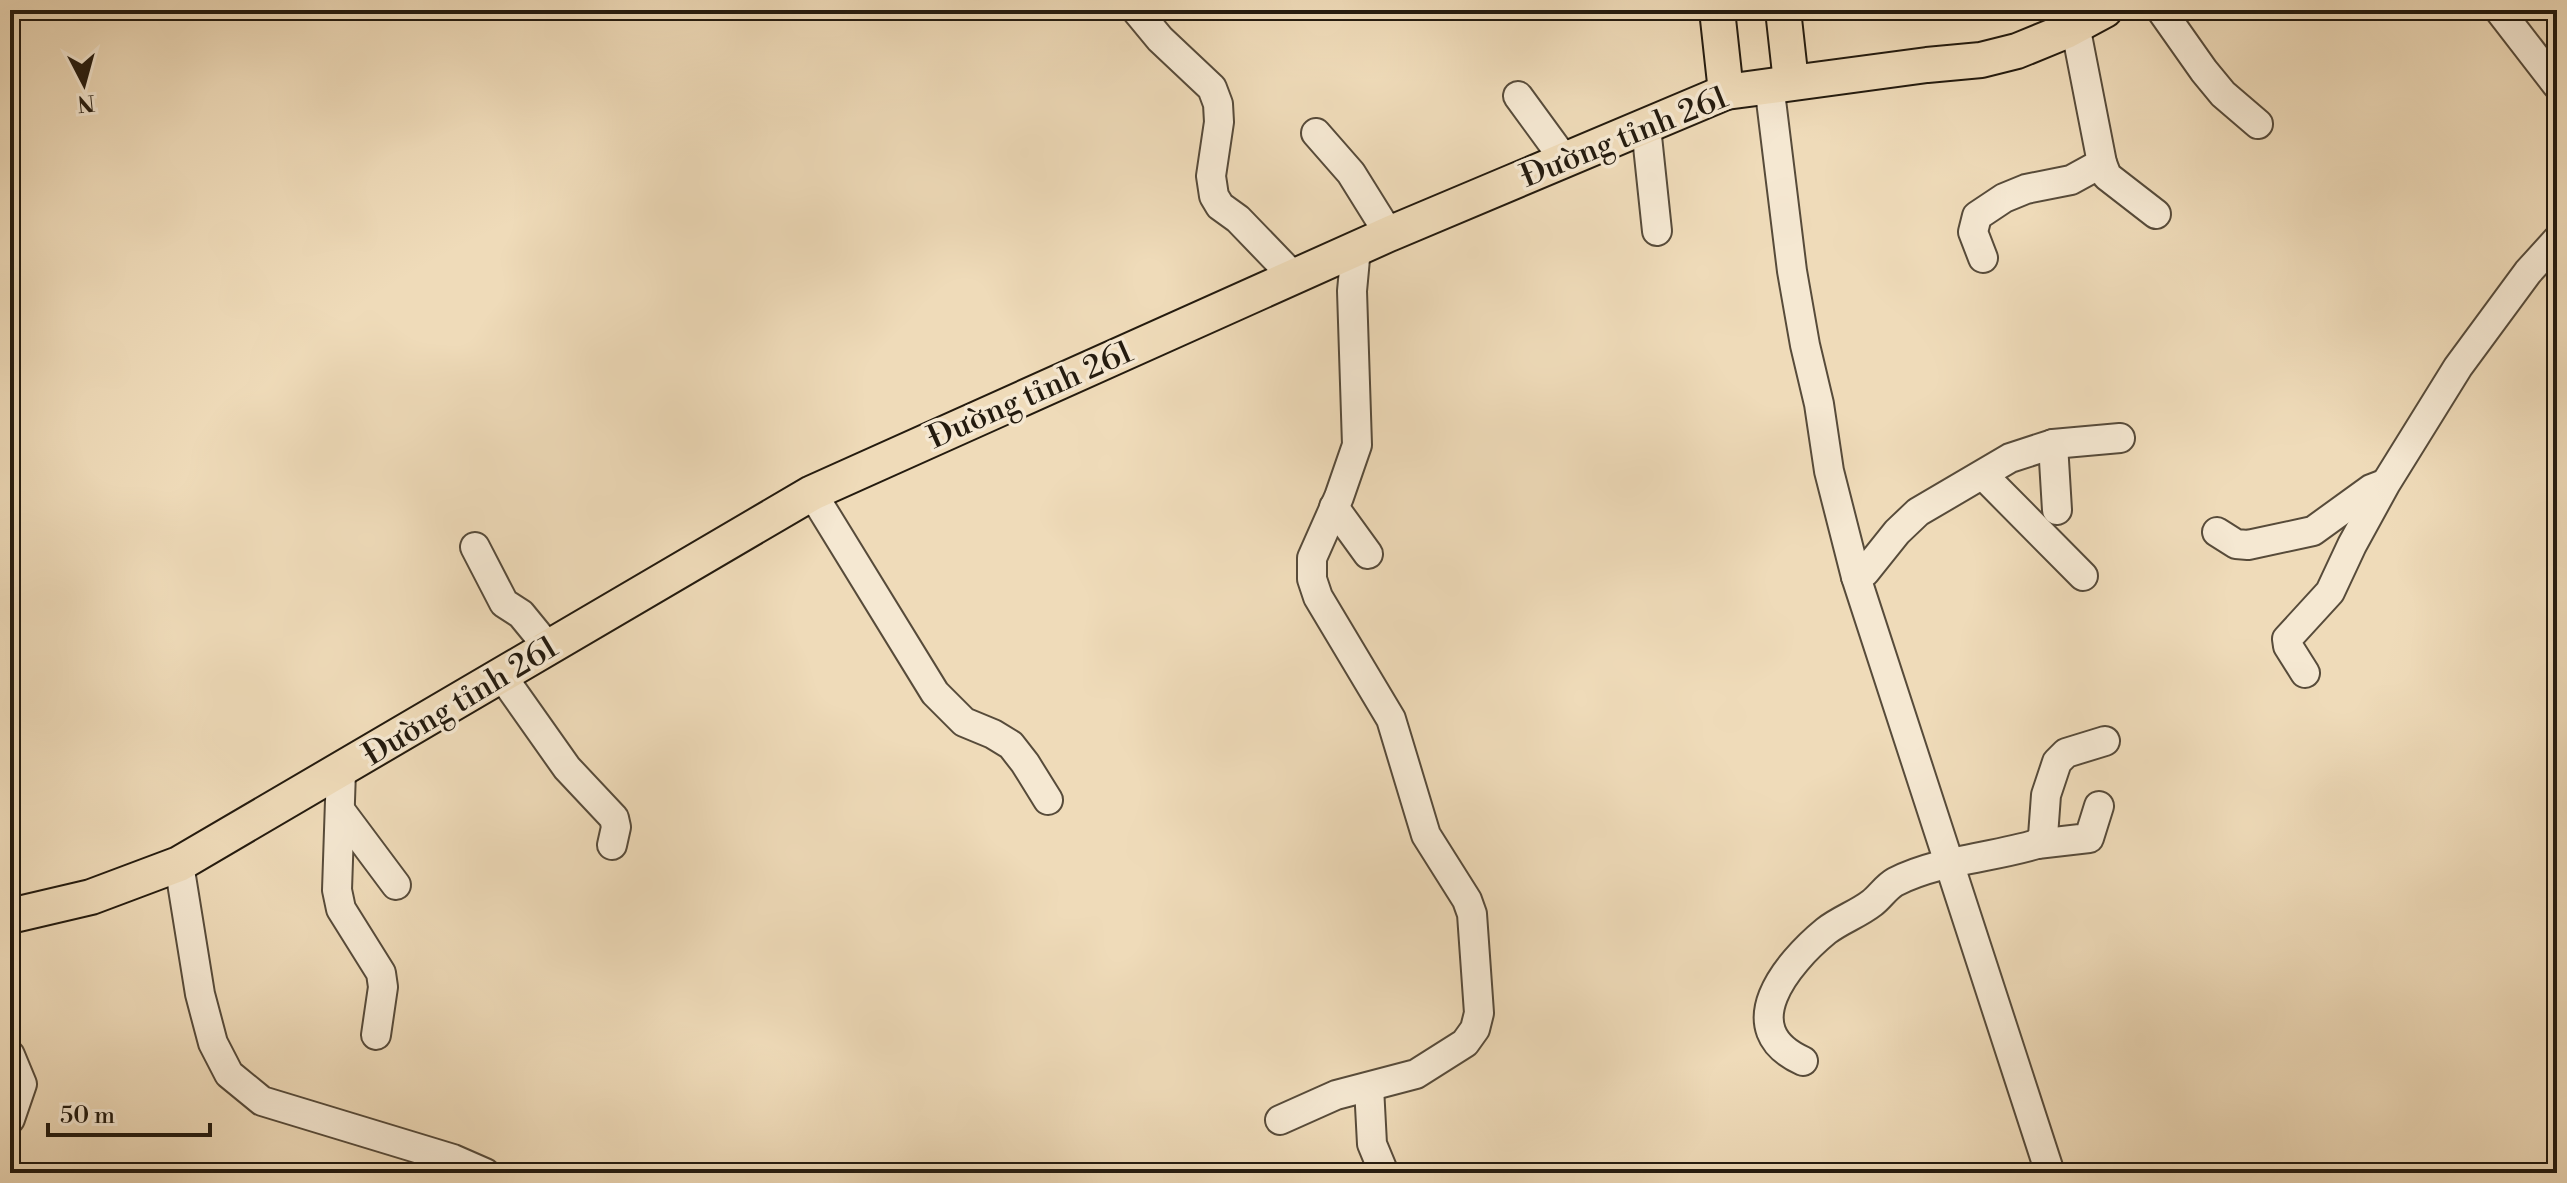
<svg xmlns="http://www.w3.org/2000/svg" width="2567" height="1183" font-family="'Libre Bodoni',serif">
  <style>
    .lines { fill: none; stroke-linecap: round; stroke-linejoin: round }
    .minor-casing { stroke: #574b3a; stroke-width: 32 }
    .major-casing { stroke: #241b0f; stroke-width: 38 }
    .minor { stroke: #f5e8d2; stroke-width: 28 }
    .major { stroke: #efdbb9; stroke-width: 34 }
    .labels { text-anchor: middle; stroke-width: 7; stroke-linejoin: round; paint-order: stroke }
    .street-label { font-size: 32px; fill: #241b0f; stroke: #f5e8d2 }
  </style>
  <rect width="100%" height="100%" fill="#efdbb9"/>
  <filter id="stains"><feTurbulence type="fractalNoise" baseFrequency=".0025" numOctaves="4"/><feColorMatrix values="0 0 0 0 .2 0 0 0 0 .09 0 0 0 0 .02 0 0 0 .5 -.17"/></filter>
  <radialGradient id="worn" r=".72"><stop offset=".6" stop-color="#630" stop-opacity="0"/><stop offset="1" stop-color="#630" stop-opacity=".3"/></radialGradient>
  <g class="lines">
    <!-- minor casing -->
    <g class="minor-casing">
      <g id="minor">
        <path d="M1136,10L1160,39L1212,88L1218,104L1219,122L1211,176L1214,196L1220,206L1238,219L1293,276"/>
        <path d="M2161,10L2204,71L2223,94L2258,124"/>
        <path d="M2499,10L2557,85"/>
        <path d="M2075,25L2102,163L2107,176L2156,214"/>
        <path d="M1769,84L1792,271L1805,345L1819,404L1829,471L1856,577L2050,1173"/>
        <path d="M1518,96L1564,159"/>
        <path d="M1646,127L1657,231"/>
        <path d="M1316,133L1351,173L1389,234"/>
        <path d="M1983,258L1973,232L1977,216L2004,198L2026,189L2071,180L2102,163"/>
        <path d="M2053,444L2057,510"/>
        <path d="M1983,475L2083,576"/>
        <path d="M812,493L935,693L964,722L993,734L1011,745L1025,763L1048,800"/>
        <path d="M1334,507L1368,554"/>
        <path d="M2217,532L2236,544L2248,545L2313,531L2371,489L2384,484"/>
        <path d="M475,547L504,603L521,614L548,647"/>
        <path d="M1856,577L1865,572L1897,532L1918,512L2010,458L2053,444L2120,438"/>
        <path d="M2305,673L2288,646L2287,639L2330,592L2352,545L2386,483L2458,367L2528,272L2557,240"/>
        <path d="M502,676L567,768L614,818L616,827L612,845"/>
        <path d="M341,771L337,890L341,909L381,973L383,987L376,1035"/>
        <path d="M340,810L396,885"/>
        <path d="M2037,844L2089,838L2099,806"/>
        <path d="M179,864L200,994L213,1043L229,1074L262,1101L453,1159L485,1173"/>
        <path d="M10,1055L22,1084L10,1119"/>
        <path d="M1803,1061C1732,1029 1787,963 1826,931C1840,920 1858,914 1872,903C1880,897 1886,887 1895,882C1938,860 1991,858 2037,844L2043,836L2046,795L2057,762L2066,753L2105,741"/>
        <path d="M1369,1087L1372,1144L1384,1173"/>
        <path d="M1280,1120L1336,1095L1416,1074L1465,1043L1475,1029L1479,1013L1472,914L1467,900L1426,835L1391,719L1318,597L1312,579V558L1339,497L1357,445L1352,291L1356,248"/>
      </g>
    </g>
    <!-- major casing -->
    <g class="major-casing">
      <g id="major">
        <path d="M1717,10L1726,92"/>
        <path d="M1783,10L1791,82"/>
        <path d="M10,916L91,897L179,864L812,493L1389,234L1726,92L1927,65L1981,60L2017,51L2066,31L2105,10"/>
      </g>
    </g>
    <!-- minor -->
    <use href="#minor" class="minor"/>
    <!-- major -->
    <use href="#major" class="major"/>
  </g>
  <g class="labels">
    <!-- street labels -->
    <g class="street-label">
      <text transform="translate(1624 136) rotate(-22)" y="11">Đường tỉnh 261</text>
      <text transform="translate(1030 394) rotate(-24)" y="11">Đường tỉnh 261</text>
      <text transform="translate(460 700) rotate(-31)" y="11">Đường tỉnh 261</text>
    </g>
  </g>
  <!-- margin -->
  <rect width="2567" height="1183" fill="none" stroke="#efdbb9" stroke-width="40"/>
  <rect x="12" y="12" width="2543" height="1159" fill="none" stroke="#241b0f" stroke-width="4"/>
  <rect x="20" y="20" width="2527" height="1143" fill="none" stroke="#241b0f" stroke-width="2"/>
  <!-- north arrow -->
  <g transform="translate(84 84) rotate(174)" stroke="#f5e8d2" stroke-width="6" paint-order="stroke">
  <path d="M0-6L14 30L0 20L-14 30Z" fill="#241b0f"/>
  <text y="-12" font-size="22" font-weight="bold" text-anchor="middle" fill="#241b0f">N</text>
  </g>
  <!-- scale -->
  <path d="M48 1123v12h162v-12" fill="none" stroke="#241b0f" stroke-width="4"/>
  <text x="60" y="1123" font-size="24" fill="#241b0f" stroke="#f5e8d2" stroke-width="6" paint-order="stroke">50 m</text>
  <rect width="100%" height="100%" filter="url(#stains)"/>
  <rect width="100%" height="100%" fill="url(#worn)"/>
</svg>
